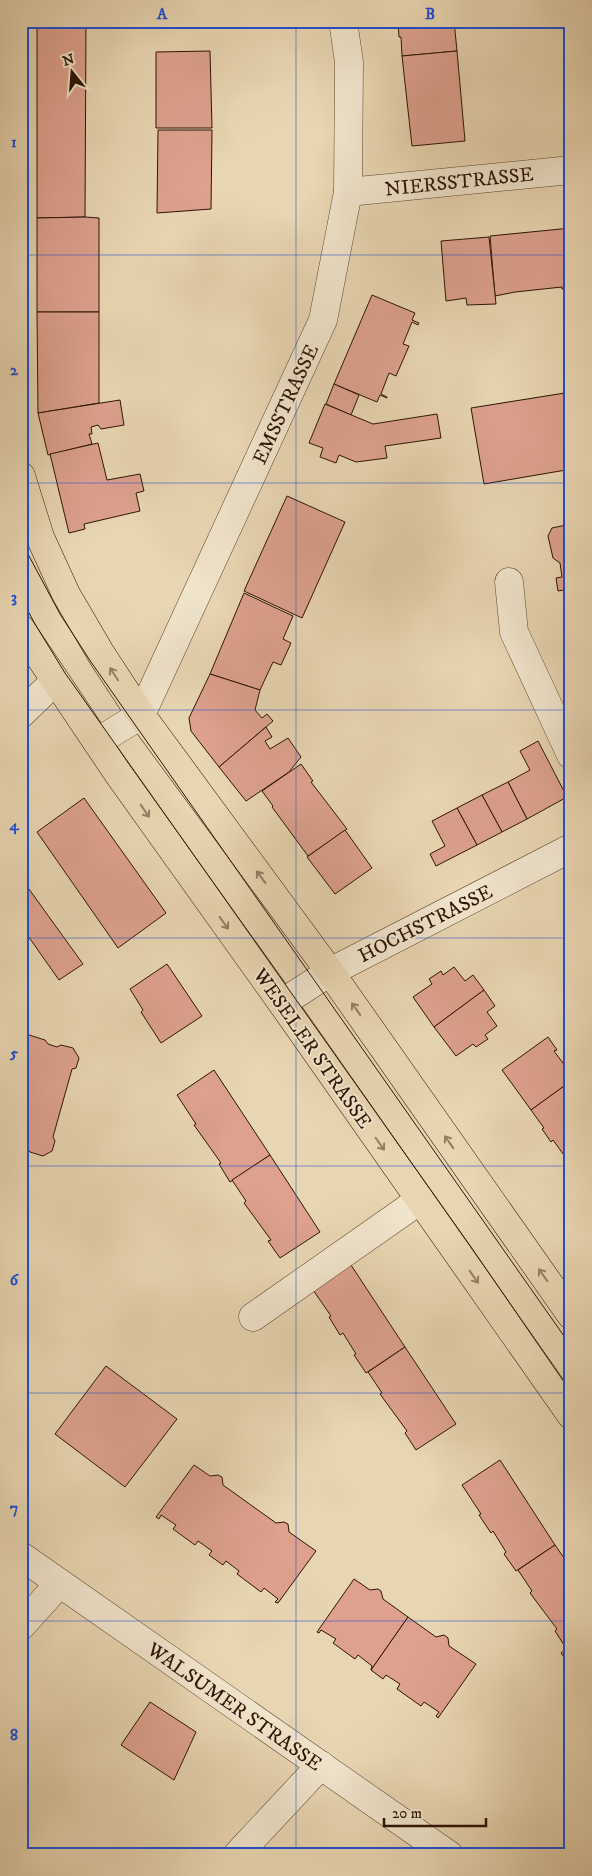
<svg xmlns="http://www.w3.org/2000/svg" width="592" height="1876" font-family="'IM FELL DW Pica',serif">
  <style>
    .building { fill: #dda18e; stroke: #2d1305 }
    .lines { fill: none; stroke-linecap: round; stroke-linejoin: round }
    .minor-casing { stroke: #5c4430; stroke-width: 29 }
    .major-casing { stroke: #2d1305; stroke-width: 29 }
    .minor { stroke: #f0e4cc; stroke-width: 28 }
    .major { stroke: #e8d5b1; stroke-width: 28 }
    .tram { stroke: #2d1305; stroke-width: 1 }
    .oneway { stroke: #947e64 }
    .grid { fill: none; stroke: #1d4ed8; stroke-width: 1; stroke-opacity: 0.55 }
    .labels { text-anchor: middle; stroke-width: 4; stroke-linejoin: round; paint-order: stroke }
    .street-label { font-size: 20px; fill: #2d1305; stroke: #f0e4cc }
    .neatline { fill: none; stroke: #1d4ed8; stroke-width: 2 }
    .grid-label { font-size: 16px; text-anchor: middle; font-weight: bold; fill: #1d4ed8 }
  </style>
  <rect width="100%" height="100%" fill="#e8d5b1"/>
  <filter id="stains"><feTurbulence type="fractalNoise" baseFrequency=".004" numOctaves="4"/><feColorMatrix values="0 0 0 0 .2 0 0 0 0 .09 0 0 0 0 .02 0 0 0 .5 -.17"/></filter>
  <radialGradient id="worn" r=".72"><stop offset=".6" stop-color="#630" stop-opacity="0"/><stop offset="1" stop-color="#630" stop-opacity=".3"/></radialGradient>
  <!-- building -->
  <g class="building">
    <path d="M37,21H86L85,217L37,218Z"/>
    <path d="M398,21H454L457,51L402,56L401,37H399Z"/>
    <path d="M210,51L212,128H156V52Z"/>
    <path d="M457,51L465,141L412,146L402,56Z"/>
    <path d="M158,130H212L211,209L157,213Z"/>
    <path d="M85,217L99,218V312H37V218Z"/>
    <path d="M571,228V288L562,289V287L515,292L495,296L490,236Z"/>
    <path d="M489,237L496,304L467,305L466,298L446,301L441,241Z"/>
    <path d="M372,295L415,313L412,320L419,323L418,325L412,322L403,344L409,346L396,376L389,373L381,394L387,397V398L380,395L377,402L334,384Z"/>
    <path d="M37,312H99V403L38,413Z"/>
    <path d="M334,384L359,395L351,415L326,404Z"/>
    <path d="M571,392V489L566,470L484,484L471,408Z"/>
    <path d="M120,400L124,425L101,429L98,425L91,427L92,434H89L92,444L48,455L38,413Z"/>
    <path d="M325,404L373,424L437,414L441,438L385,446L387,458L356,462L339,455L336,463L320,457L323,448L309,443Z"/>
    <path d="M98,443L107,480L140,474L144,491L136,493L140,511L84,524L85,529L69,533L50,454Z"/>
    <path d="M287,496L345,522L302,618L244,591Z"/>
    <path d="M571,524V612L567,613L564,590L558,591L556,578L562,577L560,563L553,558L548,536L552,528Z"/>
    <path d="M244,593L293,616L283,639L291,643L281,665L273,662L260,690L210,674Z"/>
    <path d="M210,674L260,690L255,710L262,718L267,714L273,721L219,767L191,731L189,718Z"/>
    <path d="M266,727L272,737L265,741L270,749L288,738L301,757L289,772L246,801L219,767Z"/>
    <path d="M538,741L567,797L527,819L508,782L530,770L520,751Z"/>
    <path d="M301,764L313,781L311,782L347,829L308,856L272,807L273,806L262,791Z"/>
    <path d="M508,782L527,819L502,832L482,795Z"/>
    <path d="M482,795L502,832L477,845L457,808Z"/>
    <path d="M84,798L166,913L118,948L37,832Z"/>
    <path d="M457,808L477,845L436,866L430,854L445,846L432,821Z"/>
    <path d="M345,830L372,868L335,894L307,857Z"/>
    <path d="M21,878L83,964L59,980L21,926Z"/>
    <path d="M167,964L202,1016L161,1043L141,1012L143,1010L130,989Z"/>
    <path d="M454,967L465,981L473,975L484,990L434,1027L413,997L432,984L429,979L441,971L443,975Z"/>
    <path d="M484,990L495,1006L487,1012L497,1026L485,1035L488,1039L476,1047L473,1044L456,1056L434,1027Z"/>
    <path d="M26,1034L45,1040L48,1044L57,1047L61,1045L73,1048L79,1058L76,1068L72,1069L53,1137L55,1141L52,1151L43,1156L30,1152L28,1149L21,1147V1036Z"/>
    <path d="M548,1037L557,1050L554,1051L571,1074V1081L531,1110L502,1070Z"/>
    <path d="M214,1070L270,1155L230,1182L219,1164L221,1163L194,1125L196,1124L177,1095Z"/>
    <path d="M571,1081V1154L566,1158L553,1140L551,1142L542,1129L544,1128L531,1110Z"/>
    <path d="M270,1155L320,1232L280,1258L268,1241L271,1240L244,1203L246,1201L232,1180Z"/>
    <path d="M349,1262L405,1347L366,1373L354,1355L356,1354L343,1333L340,1335L329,1317L331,1316L311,1287Z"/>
    <path d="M405,1347L456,1424L416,1450L405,1433L407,1431L380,1394L382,1393L368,1372Z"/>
    <path d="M106,1366L177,1419L125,1487L55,1434Z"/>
    <path d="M500,1460L555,1545L516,1571L504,1554L506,1552L493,1531L491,1533L479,1515L481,1514L462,1485Z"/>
    <path d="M194,1465L210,1476L218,1475L222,1477L223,1485L276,1523L284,1522L288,1524L289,1532L316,1551L278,1603L275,1602L278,1599L264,1588L261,1592L237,1574L239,1571L226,1561L223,1565L209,1555L212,1551L198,1541L195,1545L173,1529L176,1525L161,1515L159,1519L156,1517Z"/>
    <path d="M555,1545L571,1568V1646L566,1648L555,1631L557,1629L530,1593L532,1591L518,1570Z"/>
    <path d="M354,1579L370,1590L378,1589L381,1591L383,1599L408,1617L371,1670L372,1666L358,1655L355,1659L333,1643L336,1639L321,1630L319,1633L317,1632Z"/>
    <path d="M408,1617L436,1637L444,1635L448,1638L449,1646L476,1664L438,1718L436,1716L439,1712L424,1702L421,1706L397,1689L400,1684L386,1675L383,1679L371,1670Z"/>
    <path d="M571,1646V1667L561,1653Z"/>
    <path d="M150,1702L196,1732L174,1780L121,1745Z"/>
  </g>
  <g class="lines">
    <!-- minor casing -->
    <g class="minor-casing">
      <g id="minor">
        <path d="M348,192L571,170"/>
        <path d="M509,582L514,632L571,755"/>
        <path d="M21,714L55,681"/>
        <path d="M97,742L141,715L323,320L348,192L349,62L343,21"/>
        <path d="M282,1003L330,972L571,848"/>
        <path d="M253,1317L420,1200"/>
        <path d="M21,1556L449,1855"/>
        <path d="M21,1626L59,1584"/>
        <path d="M237,1855L321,1765"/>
      </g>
    </g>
    <!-- major casing -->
    <g class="major-casing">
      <g id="major">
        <path d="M21,476L40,537L66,594L101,654L141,715L330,972L571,1315"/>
        <path d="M21,629L117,772L282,1003L571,1415"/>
      </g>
    </g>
    <!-- minor -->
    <use href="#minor" class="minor"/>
    <!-- major -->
    <use href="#major" class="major"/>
    <!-- tram -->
    <g class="tram">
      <path d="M21,541L60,614L91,662L571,1346"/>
      <path d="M21,598L35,624L65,673L471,1247L571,1392"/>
    </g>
  </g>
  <!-- one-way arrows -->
  <defs><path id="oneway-shaft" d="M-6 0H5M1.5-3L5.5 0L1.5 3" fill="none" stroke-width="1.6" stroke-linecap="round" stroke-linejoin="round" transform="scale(1.25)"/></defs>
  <g class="oneway">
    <use href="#oneway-shaft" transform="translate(114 674) rotate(-123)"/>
    <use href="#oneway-shaft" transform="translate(145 811) rotate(55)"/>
    <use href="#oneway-shaft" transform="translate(261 877) rotate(-126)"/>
    <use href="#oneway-shaft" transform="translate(224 923) rotate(54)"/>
    <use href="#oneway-shaft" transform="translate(356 1009) rotate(-125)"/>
    <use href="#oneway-shaft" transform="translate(449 1142) rotate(-125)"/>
    <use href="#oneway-shaft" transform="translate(380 1144) rotate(55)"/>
    <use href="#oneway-shaft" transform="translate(543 1275) rotate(-125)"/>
    <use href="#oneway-shaft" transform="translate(474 1277) rotate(55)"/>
  </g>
  <!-- grid -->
  <path class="grid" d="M296,21V1855M21,255H571M21,483H571M21,710H571M21,938H571M21,1166H571M21,1393H571M21,1621H571"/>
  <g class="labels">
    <!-- street labels -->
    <g class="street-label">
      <text transform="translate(459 181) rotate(-6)" y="7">NIERSSTRASSE</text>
      <text transform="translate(285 404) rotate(-65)" y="7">EMSSTRASSE</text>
      <text transform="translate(425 923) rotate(-27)" y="7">HOCHSTRASSE</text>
      <text transform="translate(313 1048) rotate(55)" y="7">WESELER STRASSE</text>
      <text transform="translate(235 1706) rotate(35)" y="7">WALSUMER STRASSE</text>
    </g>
  </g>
  <!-- margin -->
  <rect width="592" height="1876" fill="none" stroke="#e8d5b1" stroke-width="55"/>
  <!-- north arrow -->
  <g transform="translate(72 72) rotate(343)" stroke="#f0e4cc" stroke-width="4" paint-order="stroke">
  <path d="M0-4L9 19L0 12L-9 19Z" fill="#2d1305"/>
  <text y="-8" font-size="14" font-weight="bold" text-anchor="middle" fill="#2d1305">N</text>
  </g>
  <!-- scale -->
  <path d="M384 1818v8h102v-8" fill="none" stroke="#2d1305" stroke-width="2.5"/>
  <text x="392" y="1818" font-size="15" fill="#2d1305" stroke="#f0e4cc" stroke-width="4" paint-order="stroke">20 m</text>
  <rect x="28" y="28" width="536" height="1820" class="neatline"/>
  <g class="grid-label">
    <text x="162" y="19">A</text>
    <text x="430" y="19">B</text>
    <text x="14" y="147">1</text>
    <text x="14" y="375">2</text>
    <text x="14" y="602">3</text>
    <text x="14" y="830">4</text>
    <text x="14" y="1058">5</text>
    <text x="14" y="1285">6</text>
    <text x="14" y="1513">7</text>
    <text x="14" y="1740">8</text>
  </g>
  <rect width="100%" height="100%" filter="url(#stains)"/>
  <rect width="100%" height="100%" fill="url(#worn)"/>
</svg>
